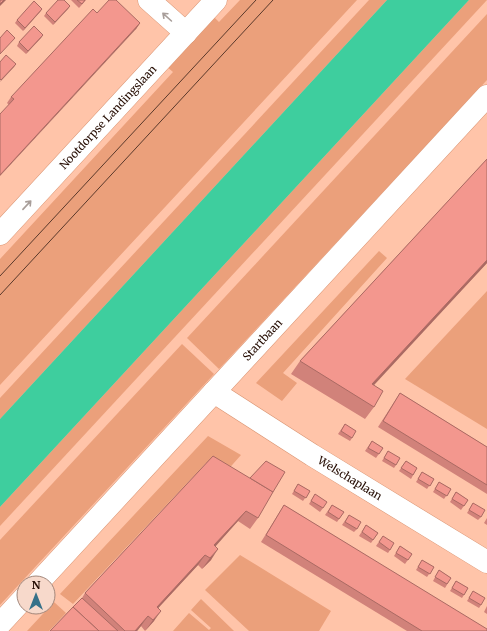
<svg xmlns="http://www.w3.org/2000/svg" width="487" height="631" font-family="Merriweather,serif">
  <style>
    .green { fill: #eba07b }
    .water { fill: #3ece9e }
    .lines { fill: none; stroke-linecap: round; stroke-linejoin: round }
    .minor-casing { stroke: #da9573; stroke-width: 23 }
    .minor { stroke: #fff; stroke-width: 22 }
    .tram { stroke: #5a392b; stroke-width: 1 }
    .wall { fill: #d1827a }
    .shaded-wall { fill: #aa6a63 }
    .building { fill: #f3978e; stroke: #aa6a63 }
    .oneway { stroke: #a89e9a }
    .labels { text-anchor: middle; stroke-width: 3; stroke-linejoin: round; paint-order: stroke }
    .street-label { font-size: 11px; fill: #250c02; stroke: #f7d9cb }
  </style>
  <rect width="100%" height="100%" fill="#ffc4a9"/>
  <!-- green -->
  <g class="green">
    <path d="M240,0H357L0,385V259L173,72L166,66L213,16L219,22Z"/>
    <path d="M369,0H387L0,419V398Z"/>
    <path d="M469,0H487L0,526V507Z"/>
    <path d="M487,14V80L219,369L187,338Z"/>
    <path d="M379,251L387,258L283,373L297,383L282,401L256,383Z"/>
    <path d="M487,291V429L405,379Z"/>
    <path d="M182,344L214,374L0,605V540Z"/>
    <path d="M208,436L241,455L225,473L206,463L73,604L60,594Z"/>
    <path d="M240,555L331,611L319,631H249L205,590Z"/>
    <path d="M201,599L234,631H173L189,613L209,630L211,628L191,610Z"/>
    <path d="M54,602L66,613L49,631H27Z"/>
  </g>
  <!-- water -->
  <path class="water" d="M387,0H469L0,507V419Z"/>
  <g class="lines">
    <!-- minor casing -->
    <g class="minor-casing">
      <g id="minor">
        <path d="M149,0L186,33"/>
        <path id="s1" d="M0,234L216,0"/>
        <path id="s2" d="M214,392L312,455L487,562"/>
        <path id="s3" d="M38,583L487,96"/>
        <path d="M0,624L24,598"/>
      </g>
    </g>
    <!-- minor -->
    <use href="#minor" class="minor"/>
    <!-- tram -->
    <g class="tram">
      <path d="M0,276L256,0"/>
      <path d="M0,295L273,0"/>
    </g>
  </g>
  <!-- wall -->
  <g class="wall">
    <path d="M71,0H86L79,8Z"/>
    <path d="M70,6L53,25L44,16L46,13Z"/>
    <path d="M42,9L23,31L15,23L17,20Z"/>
    <path d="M97,13L140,23L136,29L9,105L7,103L11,97Z"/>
    <path d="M43,35L26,54L17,46L19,42Z"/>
    <path d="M487,159V263L373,385L374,407L365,419L291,374L300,361Z"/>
    <path d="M400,393L487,447V494L378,427Z"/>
    <path d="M345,424L352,438L350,441L338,434Z"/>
    <path d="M372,441L383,448L376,458L365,451Z"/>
    <path d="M388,451L396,465L394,468L382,461Z"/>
    <path d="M213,456L258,518L250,529L238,521L215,546L211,560L202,569L198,565L158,608L154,621L145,631L141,626L137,631H50L82,598L85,593Z"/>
    <path d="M406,461L417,468L411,479L399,471Z"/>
    <path d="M422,472L434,479L427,489L416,482Z"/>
    <path d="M439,482L451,489L444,499L433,492Z"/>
    <path d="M298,484L310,491L303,501L292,494Z"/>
    <path d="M456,492L468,500L461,510L450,502Z"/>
    <path d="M315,494L323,508L320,512L309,504Z"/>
    <path d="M473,503L481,517L478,520L467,513Z"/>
    <path d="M284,505L487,631H407L261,542Z"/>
    <path d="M332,505L344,512L337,522L325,515Z"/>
    <path d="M349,515L357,529L354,532L342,525Z"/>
    <path d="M487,518V525L484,523Z"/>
    <path d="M366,525L378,533L371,543L359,536Z"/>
    <path d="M383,536L390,550L388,553L376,546Z"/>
    <path d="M400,546L412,554L405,564L394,556Z"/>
    <path d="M422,560L434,567L427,577L416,570Z"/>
    <path d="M439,570L451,578L445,588L433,581Z"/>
    <path d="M456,581L468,588L462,598L450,591Z"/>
    <path d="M473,591L481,605L479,608L467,601Z"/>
    <path d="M487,606V614L484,612Z"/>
  </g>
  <!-- shaded-wall -->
  <g class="shaded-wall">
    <path d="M4,0H6L0,6V4Z"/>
    <path d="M70,6L68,9L53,25L55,22Z"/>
    <path d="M42,9L40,12L23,31L25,28Z"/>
    <path d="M140,23L136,29L0,176V175Z"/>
    <path d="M43,35L41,38L26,54L28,51Z"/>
    <path d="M16,64L14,67L0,82L1,80Z"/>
    <path d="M487,260V263L363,397L372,384Z"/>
    <path d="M246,511L238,521L207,556L214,545Z"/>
    <path d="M218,549L211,560L202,569L210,558Z"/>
    <path d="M205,555L198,565L150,617L157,607Z"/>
    <path d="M161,611L154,621L145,631L153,620Z"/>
    <path d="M148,616L141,626L137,631H135Z"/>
  </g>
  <!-- building -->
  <g class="building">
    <path d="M0,0H4L0,4Z"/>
    <path d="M58,0H64L70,6L55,22L46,13Z"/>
    <path d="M77,0H85L82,4Z"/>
    <path d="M109,0H116L140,23L0,175V114L14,99L11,97L93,9L97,13Z"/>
    <path d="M34,1L42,9L25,28L17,20Z"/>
    <path d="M34,26L43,35L28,51L19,42Z"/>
    <path d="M7,30L15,38L0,54V38Z"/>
    <path d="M6,55L16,64L1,80L0,79V62Z"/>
    <path d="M487,159V260L372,384L383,391L374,407L300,361Z"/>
    <path d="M400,393L487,447V485L383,421Z"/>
    <path d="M345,424L356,431L352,438L341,431Z"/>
    <path d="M372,441L383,448L379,454L368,448Z"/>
    <path d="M388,451L400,458L396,465L384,458Z"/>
    <path d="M213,456L273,492L258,518L246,511L214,545L218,549L210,558L205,555L157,607L161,611L153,620L148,616L135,631H125L85,593Z"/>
    <path d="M266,461L285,472L273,492L250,478Z"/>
    <path d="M406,461L417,468L413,475L401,468Z"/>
    <path d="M422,472L434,479L430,486L418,479Z"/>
    <path d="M439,482L451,489L447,496L435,489Z"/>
    <path d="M298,484L310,491L306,498L294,491Z"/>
    <path d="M456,492L468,500L464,506L452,499Z"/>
    <path d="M315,494L327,502L323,508L311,501Z"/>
    <path d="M473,503L485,510L481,517L469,510Z"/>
    <path d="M284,505L487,629V631H422L266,535Z"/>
    <path d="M332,505L344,512L339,519L328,512Z"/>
    <path d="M349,515L361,522L357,529L345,522Z"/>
    <path d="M366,525L378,533L373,540L362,532Z"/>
    <path d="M383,536L394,543L390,550L379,542Z"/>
    <path d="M400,546L412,554L408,560L396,553Z"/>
    <path d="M422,560L434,567L430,574L418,567Z"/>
    <path d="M439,570L451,578L447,584L435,577Z"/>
    <path d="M456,581L468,588L464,595L452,588Z"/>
    <path d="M473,591L485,598L481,605L469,598Z"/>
    <path d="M82,598L118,631H99L73,607Z"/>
    <path d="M73,607L99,631H50Z"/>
  </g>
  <!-- one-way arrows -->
  <defs><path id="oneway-shaft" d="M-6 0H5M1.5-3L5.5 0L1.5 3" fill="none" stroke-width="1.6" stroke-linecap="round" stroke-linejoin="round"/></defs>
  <g class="oneway">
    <use href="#oneway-shaft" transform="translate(167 17) rotate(-138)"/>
    <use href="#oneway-shaft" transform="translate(27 205) rotate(-47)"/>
  </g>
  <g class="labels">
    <!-- street labels -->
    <g class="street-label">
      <text dy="4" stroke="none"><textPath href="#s1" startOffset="159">Nootdorpse Landingslaan</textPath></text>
      <text dy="4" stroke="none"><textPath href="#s3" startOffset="331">Startbaan</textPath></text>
      <text dy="4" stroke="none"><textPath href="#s2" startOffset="161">Welschaplaan</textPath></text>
    </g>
  </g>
  <!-- north arrow -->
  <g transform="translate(36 595)"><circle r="19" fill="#f7d9cb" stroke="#a3877b"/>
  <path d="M0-3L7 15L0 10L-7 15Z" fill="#367189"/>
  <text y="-6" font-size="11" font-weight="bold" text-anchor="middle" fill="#250c02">N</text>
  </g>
</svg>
